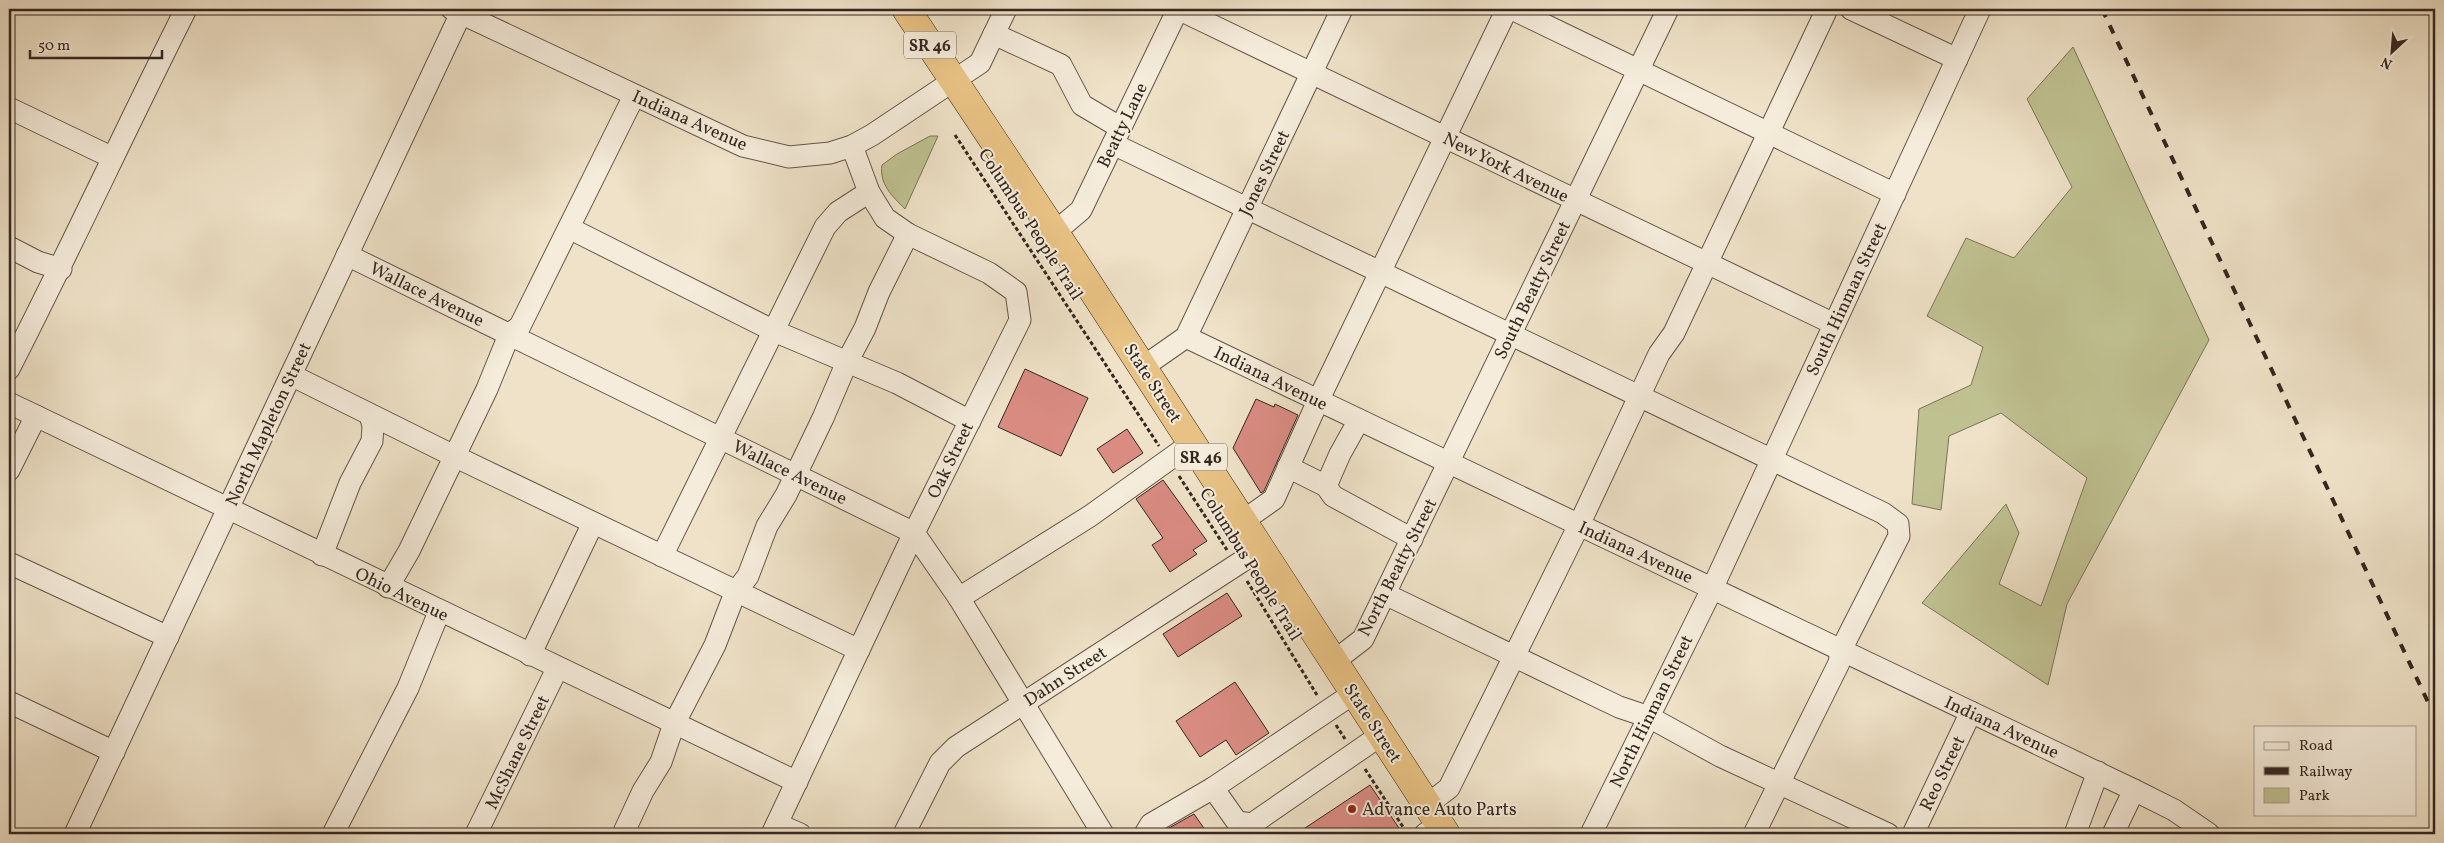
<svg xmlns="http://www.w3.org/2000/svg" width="2444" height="843" font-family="Vollkorn,serif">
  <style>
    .green { fill: #c0c191; stroke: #7a7458 }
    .building { fill: #da8c83; stroke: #342720 }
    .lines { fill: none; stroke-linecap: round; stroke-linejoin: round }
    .minor-casing { stroke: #63564a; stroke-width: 23 }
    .highway-casing { stroke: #342720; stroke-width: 29 }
    .path { stroke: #342720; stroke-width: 3; stroke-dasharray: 4 2.5; stroke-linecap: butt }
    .minor { stroke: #f5ecdb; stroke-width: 21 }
    .highway { stroke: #e8c184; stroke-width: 28 }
    .rail { stroke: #342720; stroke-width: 4; stroke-dasharray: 9 9; stroke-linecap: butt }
    .poi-dot { fill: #8f2418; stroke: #f5ecdb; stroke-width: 2 }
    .labels { text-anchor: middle; stroke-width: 4; stroke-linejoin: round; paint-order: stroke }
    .shield { fill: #f5ecdb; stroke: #6e6258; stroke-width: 1 }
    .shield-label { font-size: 16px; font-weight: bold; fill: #342720 }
    .street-label { font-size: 18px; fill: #342720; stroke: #f5ecdb }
    .poi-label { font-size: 18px; fill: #342720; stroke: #f5ecdb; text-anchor: start }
  </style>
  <rect width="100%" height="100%" fill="#efe2c8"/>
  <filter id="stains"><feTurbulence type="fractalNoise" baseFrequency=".004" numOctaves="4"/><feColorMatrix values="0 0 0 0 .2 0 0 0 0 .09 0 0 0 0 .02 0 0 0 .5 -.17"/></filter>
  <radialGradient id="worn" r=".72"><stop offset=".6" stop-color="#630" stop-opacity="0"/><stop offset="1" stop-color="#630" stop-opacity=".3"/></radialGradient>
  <!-- green -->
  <g class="green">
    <path d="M2073,47L2209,340L2067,604L2048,685L1922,603L2006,504L2019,533L1999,584L2041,606L2087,478L2001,413L1949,436L1941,510L1912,504L1919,409L1971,385L1983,347L1927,316L1966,238L2014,258L2072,187L2027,99Z"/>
    <path d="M930,136H938L905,209C892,196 879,184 882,165L897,154Z"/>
  </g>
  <!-- building -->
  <g class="building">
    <path d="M1025,369L1088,398L1061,456L998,427Z"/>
    <path d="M1256,399L1274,407L1275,404L1298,415L1264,491L1261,493L1233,448Z"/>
    <path d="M1127,429L1143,453L1113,473L1097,449Z"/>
    <path d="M1163,480L1207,541L1193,550L1197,554L1170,572L1152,545L1163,538L1136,499Z"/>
    <path d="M1227,593L1242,616L1178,657L1163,634Z"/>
    <path d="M1235,682L1269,733L1236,755L1226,740L1200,757L1176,721Z"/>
    <path d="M1370,785L1403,834H1296Z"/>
    <path d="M1194,814L1208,834H1159L1160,833Z"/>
  </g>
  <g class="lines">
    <!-- minor casing -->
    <g class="minor-casing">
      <g id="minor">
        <path d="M452,9L743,146L789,157L830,153L852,146L872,135L980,63L1006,9"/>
        <path d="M1178,9L1834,324"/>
        <path d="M1512,9L1895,194"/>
        <path d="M1851,9L1957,59"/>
        <path d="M994,34L1061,65L1082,105L1121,128"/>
        <path d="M9,108L111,157"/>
        <path d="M1113,144L1883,513L1898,524L1899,536L1841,650L1839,663L1754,834"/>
        <path d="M569,228L774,331L897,383L970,421"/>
        <path d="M1055,232L1081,210L1178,9"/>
        <path d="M9,247L38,262L61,269"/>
        <path d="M347,255L914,533L959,598L1103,834"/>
        <path d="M1186,337L2134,790L2174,810L2209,834"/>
        <path d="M1143,367L1186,337L1342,9"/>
        <path d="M9,369C70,250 126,128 186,9"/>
        <path d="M291,375L454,456L859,650"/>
        <path d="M9,403L797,782"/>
        <path d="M1359,420L1340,454L1326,486L1333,496L1412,539"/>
        <path d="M1288,467L1326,486"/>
        <path d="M9,470L36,416"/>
        <path d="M1243,521L1274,499L1318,401L1507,9"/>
        <path d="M322,555L350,483L372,441L373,426L370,415"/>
        <path d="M662,556L825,227L838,212L869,192"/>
        <path d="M9,563L168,637"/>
        <path d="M388,587L409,551L487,389L509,335L520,326L634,96"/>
        <path d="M1385,594L1619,707L1649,717L1720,756L1888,834"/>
        <path d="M959,598L1090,516L1192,443"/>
        <path d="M530,655L593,523"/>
        <path d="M1333,662L1363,639L1668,9"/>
        <path d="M9,702L114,752"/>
        <path d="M1213,788L1237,822L1252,824L1381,735"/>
        <path d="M1427,805L1449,788L1579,525L1659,354L1674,333L1827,9"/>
        <path d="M777,824L800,834"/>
        <path d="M75,834L463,9"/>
        <path d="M333,834L408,688L439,612"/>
        <path d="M476,834L557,669"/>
        <path d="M623,834L643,791L661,762L674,724L715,645L735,593L748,576L767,526L786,495L823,418L847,362L865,328L879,292L908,234"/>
        <path d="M772,834L914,533L1020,320L1016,292L989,273L908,234L885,218L869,192L852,146"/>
        <path d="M904,834L940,763L956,747L1261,549"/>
        <path d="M1145,834L1151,824L1213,788L1354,693"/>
        <path d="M1425,834L1439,824"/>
        <path d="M1591,834L1712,589L1980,9"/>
        <path d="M1913,834L1971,712"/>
        <path d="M2075,834L2098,772"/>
        <path d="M2113,834L2134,790"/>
      </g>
    </g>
    <!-- highway casing -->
    <g class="highway-casing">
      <path id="highway" d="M906,9L1069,254L1446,834"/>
    </g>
    <!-- path -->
    <g class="path">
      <path d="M955,135L1159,446"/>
      <path d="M1179,476L1227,550"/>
      <path d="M1247,581L1317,695"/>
      <path d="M1336,725L1345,739"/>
      <path d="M1365,769L1407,833"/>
    </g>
    <!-- minor -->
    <use href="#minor" class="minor"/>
    <!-- highway -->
    <use href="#highway" class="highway"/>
    <!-- rail -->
    <path class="rail" d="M2102,9L2435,717"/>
  </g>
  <!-- markers -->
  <circle class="poi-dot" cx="1352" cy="809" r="5"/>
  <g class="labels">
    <!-- shield labels -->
    <g class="shield">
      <rect x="904" y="31.5" width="52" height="27" rx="4"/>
      <rect x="1175" y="443.5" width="52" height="27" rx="4"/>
    </g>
    <g class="shield-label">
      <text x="930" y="51">SR 46</text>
      <text x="1201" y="463">SR 46</text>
    </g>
    <!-- street labels -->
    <g class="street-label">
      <text transform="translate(690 120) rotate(24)" y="6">Indiana Avenue</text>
      <text transform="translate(1122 125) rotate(-64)" y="6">Beatty Lane</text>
      <text transform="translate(1506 167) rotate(26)" y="6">New York Avenue</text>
      <text transform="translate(1264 173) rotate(-64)" y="6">Jones Street</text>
      <text transform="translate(1031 224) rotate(57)" y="6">Columbus People Trail</text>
      <text transform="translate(1532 290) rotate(-64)" y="6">South Beatty Street</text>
      <text transform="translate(427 294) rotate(26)" y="6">Wallace Avenue</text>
      <text transform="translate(1846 299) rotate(-65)" y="6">South Hinman Street</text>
      <text transform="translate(1271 378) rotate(26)" y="6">Indiana Avenue</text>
      <text transform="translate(1153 383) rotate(57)" y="6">State Street</text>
      <text transform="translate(268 424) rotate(-65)" y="6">North Mapleton Street</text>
      <text transform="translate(950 460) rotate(-64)" y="6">Oak Street</text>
      <text transform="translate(790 472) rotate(26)" y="6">Wallace Avenue</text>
      <text transform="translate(1636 552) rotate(25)" y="6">Indiana Avenue</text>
      <text transform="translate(1251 564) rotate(58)" y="6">Columbus People Trail</text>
      <text transform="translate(1397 567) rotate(-63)" y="6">North Beatty Street</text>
      <text transform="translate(402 594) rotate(26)" y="6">Ohio Avenue</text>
      <text transform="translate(1065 676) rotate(-33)" y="6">Dahn Street</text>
      <text transform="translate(1651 711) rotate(-64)" y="6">North Hinman Street</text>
      <text transform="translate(1373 723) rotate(57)" y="6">State Street</text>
      <text transform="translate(2002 727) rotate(25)" y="6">Indiana Avenue</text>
      <text transform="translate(517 752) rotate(-64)" y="6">McShane Street</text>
      <text transform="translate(1942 773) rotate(-64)" y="6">Reo Street</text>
    </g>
    <!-- poi labels -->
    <g class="poi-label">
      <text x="1362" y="815">Advance Auto Parts</text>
    </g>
  </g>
  <!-- margin -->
  <rect width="2444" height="843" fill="none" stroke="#efe2c8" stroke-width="30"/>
  <rect x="10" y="10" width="2424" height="823" fill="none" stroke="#342720" stroke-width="2.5"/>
  <rect x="15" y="15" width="2414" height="813" fill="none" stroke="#342720"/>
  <!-- legend -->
  <rect x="2254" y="726" width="162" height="90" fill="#f5ecdb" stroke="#a89d90"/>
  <rect x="2264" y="742" width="25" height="8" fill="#f5ecdb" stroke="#a89d90"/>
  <text x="2299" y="750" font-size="15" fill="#342720">Road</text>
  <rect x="2264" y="767" width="25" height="8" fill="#342720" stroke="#a89d90"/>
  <text x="2299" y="776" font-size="15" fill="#342720">Railway</text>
  <rect x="2264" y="788" width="25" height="15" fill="#c0c191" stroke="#a89d90"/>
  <text x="2299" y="800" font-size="15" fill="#342720">Park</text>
  <!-- north arrow -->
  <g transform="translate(2392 52) rotate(206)" stroke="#f5ecdb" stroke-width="4" paint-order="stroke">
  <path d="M0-4L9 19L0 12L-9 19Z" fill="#342720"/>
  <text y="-8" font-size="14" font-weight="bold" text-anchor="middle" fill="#342720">N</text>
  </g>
  <!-- scale -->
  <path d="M30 50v8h132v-8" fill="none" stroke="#342720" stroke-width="2.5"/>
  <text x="38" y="50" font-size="15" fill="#342720" stroke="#f5ecdb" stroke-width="4" paint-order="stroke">50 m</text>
  <rect width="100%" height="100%" filter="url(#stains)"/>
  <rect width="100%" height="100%" fill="url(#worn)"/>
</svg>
